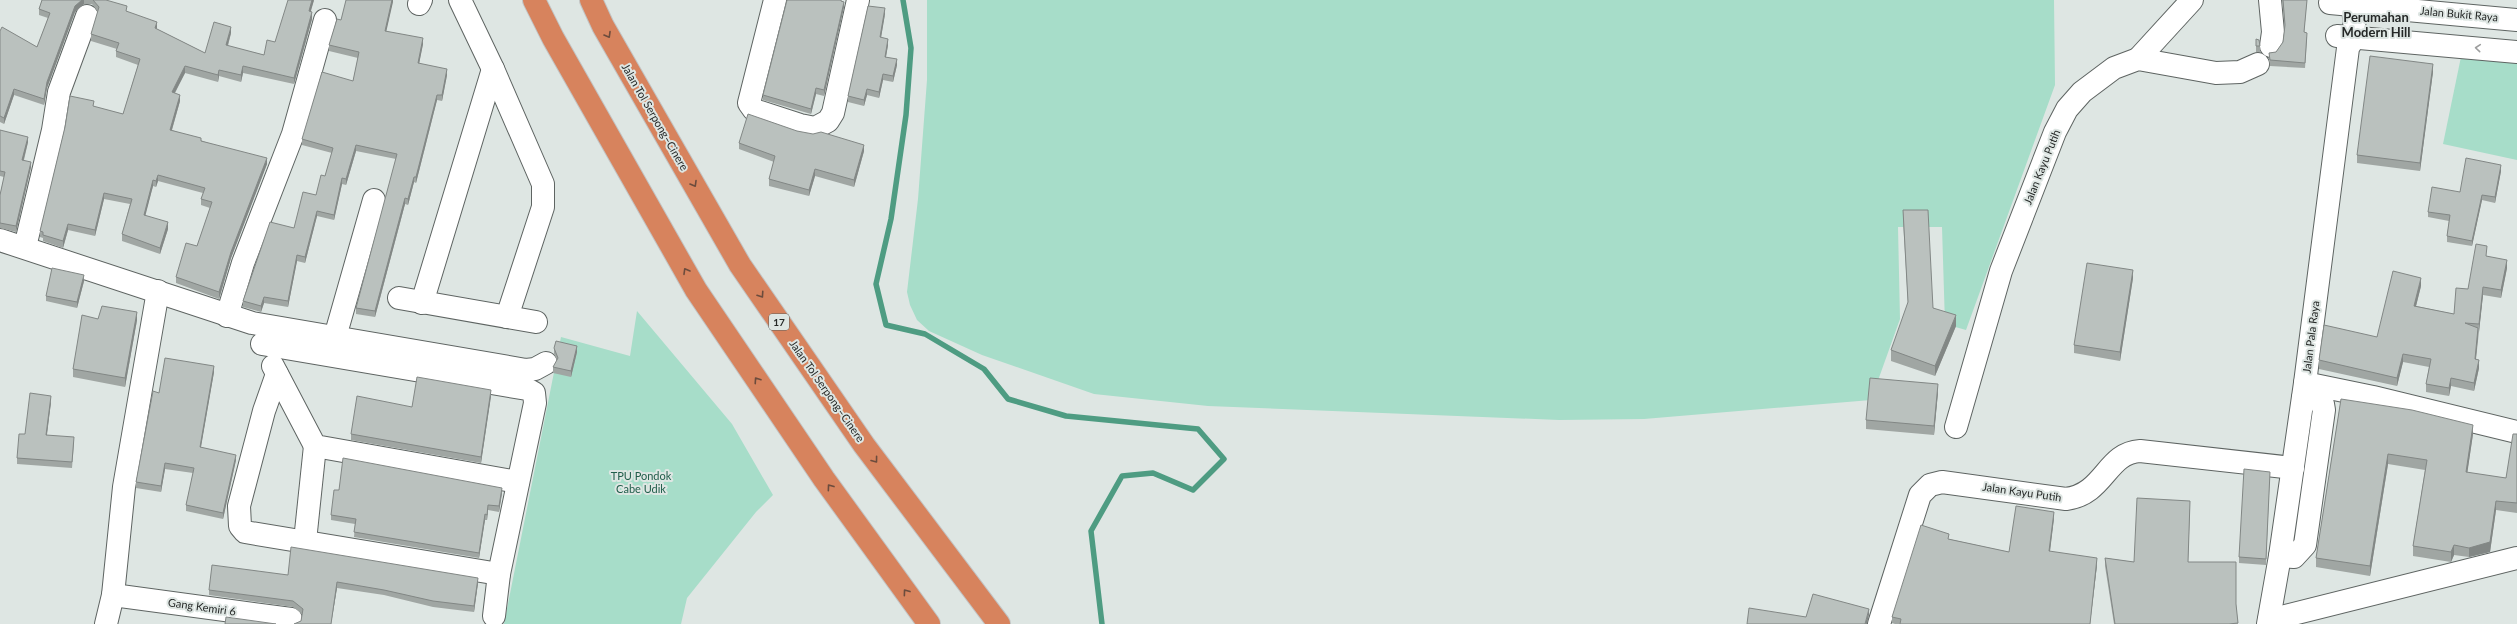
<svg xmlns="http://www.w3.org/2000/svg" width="2517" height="624" font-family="Lato,sans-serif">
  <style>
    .green { fill: #a7ddc9 }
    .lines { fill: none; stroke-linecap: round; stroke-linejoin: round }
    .stream { stroke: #4e9c82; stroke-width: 5.5 }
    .minor-casing { stroke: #5e6462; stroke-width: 24 }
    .highway-casing { stroke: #c2c3c3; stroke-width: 24 }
    .minor { stroke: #fff; stroke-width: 22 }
    .highway { stroke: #d7835d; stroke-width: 22 }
    .wall { fill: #a0a6a3 }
    .shaded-wall { fill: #828785 }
    .building { fill: #bac1be; stroke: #828785 }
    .oneway { stroke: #6c4c3d }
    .oneway2 { stroke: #9d9e9e }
    .labels { text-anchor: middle; stroke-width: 4; stroke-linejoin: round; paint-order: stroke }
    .shield { fill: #dee6e3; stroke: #5c615f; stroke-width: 1 }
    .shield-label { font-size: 10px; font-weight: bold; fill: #252827 }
    .street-label { font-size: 11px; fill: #252827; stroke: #dee6e3 }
    .park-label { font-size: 11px; fill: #215e4b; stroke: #dee6e3 }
    .quarter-label { font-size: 13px; font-weight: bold; fill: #252827; stroke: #dee6e3 }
  </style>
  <rect width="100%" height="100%" fill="#dee6e3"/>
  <!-- green -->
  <g class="green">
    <path d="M927,0H2054L2055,85L1966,330L1945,324L1942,227H1898L1900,319L1871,400L1644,419L1559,420L1208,406L1094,394L982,355L929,331L917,320L910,305L907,292L918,199L927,80Z"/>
    <path d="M2462,52L2517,63V160L2443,144Z"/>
    <path d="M637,311L732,424L773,495L756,512L687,598L681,624H504L561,337L630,356Z"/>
  </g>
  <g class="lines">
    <!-- stream -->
    <path class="stream" d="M903,0L911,48L906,115L891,219L876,284L886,325L925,334L984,369L1008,399L1066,416L1198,429L1224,459L1193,490L1153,473L1122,476L1091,531L1102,624"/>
    <!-- minor casing -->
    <g class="minor-casing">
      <g id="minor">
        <path d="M460,0L493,69L543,184V207L507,317"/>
        <path d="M775,0L749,103L754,110L800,125L815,128L828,121L833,113L858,0"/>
        <path d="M2270,0L2273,32L2271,46"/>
        <path d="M2330,3L2517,20"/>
        <path d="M419,4L421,0"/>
        <path d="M2337,36L2517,52"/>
        <path d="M2138,59L2192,0"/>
        <path d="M0,240L252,323L526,370L535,369L546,363"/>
        <path d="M25,247L53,130L59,92L87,16"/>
        <path d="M399,298L536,322"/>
        <path d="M422,303L493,69"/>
        <path d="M227,316L243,263L293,134L325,20"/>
        <path d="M335,337L374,200"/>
        <path d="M262,344L527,389L534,393L535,403L499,574L494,616"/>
        <path d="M273,366L315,446L518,482"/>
        <path d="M277,374L264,411L239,506L240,526L245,532L499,574"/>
        <path d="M2305,383L2373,397L2517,432"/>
        <path d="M1956,427L2001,271L2055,132L2067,109L2082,92L2114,68L2138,59L2216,73L2240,72L2258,64"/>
        <path d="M305,541L315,446"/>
        <path d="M2280,556L2294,557L2305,545L2324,410L2323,404L2314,399L2303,398"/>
        <path d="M113,595L291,619"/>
        <path d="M2269,620L2517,558"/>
        <path d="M106,624L113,595L124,487L158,291"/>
        <path d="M1879,624L1920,495L1930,485L1942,482L2066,499C2105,494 2106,453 2140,451L2293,468"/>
        <path d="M2268,624L2280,556L2305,383L2348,48L2355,36L2353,0"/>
      </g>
    </g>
    <!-- highway casing -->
    <g class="highway-casing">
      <g id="highway">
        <path d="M534,0L553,38L696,290L824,479L929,624"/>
        <path d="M591,0L603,26L740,265L864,445L999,624"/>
      </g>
    </g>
    <!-- minor -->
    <use href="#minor" class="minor"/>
    <!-- highway -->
    <use href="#highway" class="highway"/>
  </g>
  <!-- wall -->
  <g class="wall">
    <path d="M42,0H106L157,28V29L205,53L231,33L228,46L264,55L275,42L314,0L310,12L312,19L294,84L243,73L241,82L219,76L218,82L185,73L175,93L180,101L172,130L267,164L231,258L219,299L176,283V277L197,246L210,208L201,205V199L203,193L158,181L156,187L153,186L145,215L168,229L160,254L122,241V234L130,204L104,199L95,236L68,230L63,248L43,241V238L40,237V231L94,107L123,114L138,65L116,57V51L117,49L91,41V34L98,12L92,4H84L75,12L47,88L44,105L14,95L4,124L0,122V31L37,47L48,18L39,15V9Z"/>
    <path d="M393,0L386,31L423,44L419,64L447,75L442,101L437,100L416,183L414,182L408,205L405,204L375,317L356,314V308L396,159L356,151L346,185L342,184L334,220L317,216L305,263L297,261L288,307L264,303L261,312L243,307V301L294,228L316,195L325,176L332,153L302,145V139L353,81L358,58L329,51V45L341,20Z"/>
    <path d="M2282,0H2307L2304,33L2307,38L2305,68L2270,66L2269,58V53L2276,52L2283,42L2285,28Z"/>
    <path d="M842,1L844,7L824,96L816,94L811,114L763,100V95Z"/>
    <path d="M885,14L881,38L888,45L886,57L897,65L893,82L883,80L879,98L867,95L864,106L848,102V96Z"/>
    <rect x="2256" y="46" width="4" height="6"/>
    <path d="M2433,72L2420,171L2357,163V155Z"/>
    <path d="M0,130L28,142L24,160L31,167L16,232L0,228V195L4,177L0,176Z"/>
    <path d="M797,131L864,151L854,187L815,176L809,196L769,186V179L774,162L739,149V143Z"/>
    <path d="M2501,171L2495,203L2482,200L2472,246L2447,242V236L2449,221L2428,217V212L2460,192Z"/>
    <path d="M1903,210L1933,308L1956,326L1935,376L1891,361V350L1908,304L1903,220Z"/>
    <path d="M2487,256L2507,268L2501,298L2483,295L2476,359L2479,368L2474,391L2451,386L2449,396L2426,392V384L2429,367L2403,362L2397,386L2319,369V360L2377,337L2421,286L2416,306L2454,314Z"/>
    <path d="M2133,278L2120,361L2074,353V345Z"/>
    <path d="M84,281L77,308L46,301V296Z"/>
    <path d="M98,319L137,320L125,387L73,377V369Z"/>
    <path d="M554,348L577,352L571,377L553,373V367L557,360L554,354Z"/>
    <path d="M214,372L201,447L236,460L223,519L186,511V505L193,473L165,469L161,492L136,488V482L159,393Z"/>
    <path d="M1938,392L1934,435L1866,429V420Z"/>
    <path d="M491,396L481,463L351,440V434L412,407Z"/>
    <path d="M2341,399L2473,434L2467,473L2506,478L2517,434V513L2496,510L2490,552L2469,557L2454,555L2451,562L2413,556V546L2425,470L2388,464L2370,576L2316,567V558Z"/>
    <path d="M51,402L47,435L74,443L72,468L17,464V458L25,434Z"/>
    <path d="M2270,472L2266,565L2239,563V557Z"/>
    <path d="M339,490L502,493L499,512L488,510L487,520H485L479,558L354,537L355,524L331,520V515Z"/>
    <path d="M2190,509L2188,562L2236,604L2238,624H2114L2105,566V558L2134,562Z"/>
    <path d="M2054,518L2050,552L2097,565L2090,624H1895L1892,623V617L1949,539L2009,552Z"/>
    <path d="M288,575L478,583L474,612L433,607L384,595L337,588L331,624H294L301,621L302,614L293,607L209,595V590Z"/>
  </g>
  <!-- shaded-wall -->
  <g class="shaded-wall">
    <path d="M82,0H84V4L75,12L47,88L44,105V99L47,82L75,6Z"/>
    <path d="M312,0H314L309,18V11Z"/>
    <path d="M392,0H393V2L385,37V31Z"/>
    <path d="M844,2V7L824,96V90Z"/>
    <path d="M885,8V14L880,43V37Z"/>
    <path d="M312,12V19L294,84V78Z"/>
    <path d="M157,22V28L155,34V28Z"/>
    <path d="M231,27V33L226,51V45Z"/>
    <path d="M423,38V44L418,69V63Z"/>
    <path d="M888,39V45L885,62V57Z"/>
    <path d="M897,59V65L893,82V76Z"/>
    <path d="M2433,64V72L2420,171V163Z"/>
    <path d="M185,66V73L172,98V92Z"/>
    <path d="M243,66V73L241,82V75Z"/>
    <path d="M447,69V75L442,101V95Z"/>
    <path d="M219,70V76L218,82V75Z"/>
    <path d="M883,74V80L879,98V92Z"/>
    <path d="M816,88V94L811,114V109Z"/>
    <path d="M14,89V95L4,124V118Z"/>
    <path d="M867,89V95L864,106V100Z"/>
    <path d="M180,95V101L170,136V130Z"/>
    <path d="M437,95V100L416,183V177Z"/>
    <path d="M28,137V142L22,166V160Z"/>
    <path d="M356,145V151L346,185V179Z"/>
    <path d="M864,145V151L854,187V180Z"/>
    <path d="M267,158V164L231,258L219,299V292L231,252Z"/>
    <path d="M31,162V167L16,232V226Z"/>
    <path d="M2501,165V171L2495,203V197Z"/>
    <path d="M815,169V176L809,196V190Z"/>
    <path d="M158,175V181L156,187V181Z"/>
    <path d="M414,177V182L408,205V199Z"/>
    <path d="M342,178V184L334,220V215Z"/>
    <path d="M153,180V186L144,221V215Z"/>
    <path d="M104,193V199L95,236V230Z"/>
    <path d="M2482,195V200L2472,246V241Z"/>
    <path d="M405,198V204L375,317V311Z"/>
    <path d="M317,211V216L305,263V257Z"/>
    <path d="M168,222V229L160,254V248Z"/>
    <path d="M68,224V230L63,248V241Z"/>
    <path d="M297,255V261L288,307V301Z"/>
    <path d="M2507,260V268L2501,298V290Z"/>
    <path d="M2133,270V278L2120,361V352Z"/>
    <path d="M84,275V281L77,308V302Z"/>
    <path d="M2421,278V286L2414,314V306Z"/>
    <path d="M2483,287V295L2479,332V324Z"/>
    <path d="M264,297V303L261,312V306Z"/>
    <path d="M137,312V320L125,387V378Z"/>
    <path d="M1956,315V326L1935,376V366Z"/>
    <path d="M2478,328V336L2475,368V359Z"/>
    <path d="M577,346V352L571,377V371Z"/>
    <path d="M2403,354V362L2397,386V378Z"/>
    <path d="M2479,360V368L2474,391V383Z"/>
    <path d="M214,366V372L200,452V447Z"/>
    <path d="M2451,378V386L2449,396V388Z"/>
    <path d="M1938,384V392L1934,435V426Z"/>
    <path d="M491,390V396L481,463V457Z"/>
    <path d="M51,396V402L46,441V435Z"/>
    <path d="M2473,425V434L2466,482V472Z"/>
    <path d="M2388,454V464L2370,576V566Z"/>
    <path d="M236,455V460L223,519V513Z"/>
    <path d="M165,463V469L161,492V486Z"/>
    <path d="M502,488V493L499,512V506Z"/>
    <path d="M2496,501V510L2490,552L2469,557V548Z"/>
    <path d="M488,505V510L487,520V515Z"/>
    <path d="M2054,512V518L2049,558V551Z"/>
    <path d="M485,514V520L479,558V553Z"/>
    <path d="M2454,545V555L2451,562V552Z"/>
    <path d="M2097,558V565L2090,624Z"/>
    <path d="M478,578V583L474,612V606Z"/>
    <path d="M337,582V588L331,624Z"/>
    <path d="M1869,609V615L1867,624H1865Z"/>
  </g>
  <!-- building -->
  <g class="building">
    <path d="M42,0H82L75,6L47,82L44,99L14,89L4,118L0,116V31L2,27L37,47L50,13L39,9Z"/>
    <path d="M93,0H106L127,6L126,11L157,22L155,28L205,53L214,22L231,27L226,45L264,55L267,40L275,42L288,0H312L309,11L312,12L294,78L243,66L241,75L219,70L218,75L185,66L172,92L180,95L170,130L201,138V141L267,158L231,252L219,292L176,277L186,243L197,246L212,202L201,199L205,188L158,175L156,181L153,180L144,215L168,222L160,248L122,234L132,199L104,193L95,230L68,224L63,241L43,235V232L40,231L65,127L70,96L94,101L93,106L123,114L140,59L116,51L119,43L91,34L99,7Z"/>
    <path d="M346,0H392L385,31L423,38L418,63L447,69L442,95H437L416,177H414L408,199L405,198L375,311L356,308L397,154L356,145L346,179L342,178L334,215L317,211L305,257L297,255L288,301L264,297L261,306L243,301L270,222L294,228L303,192L316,195L321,175L325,176L333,148L302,139L322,72L353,81L359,52L329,45L337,19L341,20Z"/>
    <path d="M787,0H841V1L844,2L824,90L816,88L811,109L763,95Z"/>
    <path d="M2283,0H2307L2304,32L2307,33L2305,63L2270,60L2269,53L2276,52L2283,42L2285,25Z"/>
    <path d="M868,6L885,8L880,37L888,39L885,57L897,59L893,76L883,74L879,92L867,89L864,100L848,96Z"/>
    <path d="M2256,39L2259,40L2260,46H2256Z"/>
    <path d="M2370,56L2433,64L2420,163L2357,155Z"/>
    <path d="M748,114L797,131L813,134L821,132L864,145L854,180L815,169L809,190L769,179L775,156L739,143Z"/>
    <path d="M0,130L28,137L22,160L31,162L16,226L0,223V195L5,172L0,171Z"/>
    <path d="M2466,158L2501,165L2495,197L2482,195L2472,241L2447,236L2450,215L2428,212L2432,187L2460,192Z"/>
    <path d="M1903,210H1928L1933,308L1956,315L1935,366L1891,350L1908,302Z"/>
    <path d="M2476,244L2487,246L2486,256L2507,260L2501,290L2483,287L2479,324L2465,323L2478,328L2475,359L2479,360L2474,383L2451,378L2449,388L2426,384L2431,359L2403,354L2397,378L2319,360L2324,325L2377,337L2393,271L2421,278L2414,306L2454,314L2456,288L2468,289Z"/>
    <path d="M2087,263L2133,270L2120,352L2074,345Z"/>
    <path d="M52,268L84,275L77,302L46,296Z"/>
    <path d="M102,306L137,312L125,378L73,369L82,315L98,319Z"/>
    <path d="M556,341L577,346L571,371L553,367L558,358L554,348Z"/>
    <path d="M165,358L214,366L200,447L236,455L223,513L186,505L194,468L165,463L161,486L136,482L153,391L159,393Z"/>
    <path d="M417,377L491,390L481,457L351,434L357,396L412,407Z"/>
    <path d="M1870,378L1938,384L1934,426L1866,420Z"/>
    <path d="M30,393L51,396L46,435L74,437L72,462L17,458L19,434H25Z"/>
    <path d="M2341,399L2412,410L2473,425L2466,472L2506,478L2513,434H2517V503L2496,501L2490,542L2469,548L2454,545L2451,552L2413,546L2427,460L2388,454L2370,566L2316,558Z"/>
    <path d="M343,458L502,488L499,506L488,505L487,515L485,514L479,553L354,532L356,519L331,515L334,490H339Z"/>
    <path d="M2244,469L2270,472L2266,559L2239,557Z"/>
    <path d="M2137,498L2190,501L2188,562H2236V604L2238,623L2229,624H2115L2105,558L2134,562Z"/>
    <path d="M2016,506L2054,512L2049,551L2097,558L2090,624H1900L1901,619L1892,617L1921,525L1949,534L1948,539L2009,552Z"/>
    <path d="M291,547L478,578L474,606L433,601L384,590L337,582L331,624H294L301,621L303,609L293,601L209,590L212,565L288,575Z"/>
    <path d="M1813,594L1869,609L1865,624H1747L1749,608L1806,617Z"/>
    <path d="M226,617L276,624H225Z"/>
  </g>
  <!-- one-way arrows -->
  <defs><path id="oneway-chevron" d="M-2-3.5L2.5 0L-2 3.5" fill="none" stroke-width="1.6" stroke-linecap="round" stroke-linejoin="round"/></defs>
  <g class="oneway">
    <use href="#oneway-chevron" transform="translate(608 35) rotate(60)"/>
    <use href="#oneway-chevron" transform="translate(694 184) rotate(60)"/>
    <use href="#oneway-chevron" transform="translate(686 271) rotate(-120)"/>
    <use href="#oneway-chevron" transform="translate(761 295) rotate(56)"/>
    <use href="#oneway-chevron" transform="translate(757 380) rotate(-124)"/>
    <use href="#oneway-chevron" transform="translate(875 460) rotate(53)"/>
    <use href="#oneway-chevron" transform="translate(830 487) rotate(-126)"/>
    <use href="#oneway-chevron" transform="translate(906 592) rotate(-126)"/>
  </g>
  <use class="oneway2" href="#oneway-chevron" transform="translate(2478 48) rotate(-175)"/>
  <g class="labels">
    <!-- shield labels -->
    <rect class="shield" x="769" y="314" width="20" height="16" rx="3"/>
    <g class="shield-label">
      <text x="779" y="326">17</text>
    </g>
    <!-- street labels -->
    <g class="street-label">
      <text transform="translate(2459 14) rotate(5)" y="4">Jalan Bukit Raya</text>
      <text transform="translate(655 117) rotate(60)" y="4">Jalan Tol Serpong–Cinere</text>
      <text transform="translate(2042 167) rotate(-68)" y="4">Jalan Kayu Putih</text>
      <text transform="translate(2311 337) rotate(-83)" y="4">Jalan Pala Raya</text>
      <text transform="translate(827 391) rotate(55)" y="4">Jalan Tol Serpong–Cinere</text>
      <text transform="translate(2022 492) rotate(8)" y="4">Jalan Kayu Putih</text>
      <text transform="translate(202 607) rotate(8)" y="4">Gang Kemiri 6</text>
    </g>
    <!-- park labels -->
    <g class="park-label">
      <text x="641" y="480">TPU Pondok<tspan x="641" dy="13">Cabe Udik</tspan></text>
    </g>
    <!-- quarter labels -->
    <g class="quarter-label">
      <text x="2376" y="22">Perumahan<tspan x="2376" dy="15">Modern Hill</tspan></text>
    </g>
  </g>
</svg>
